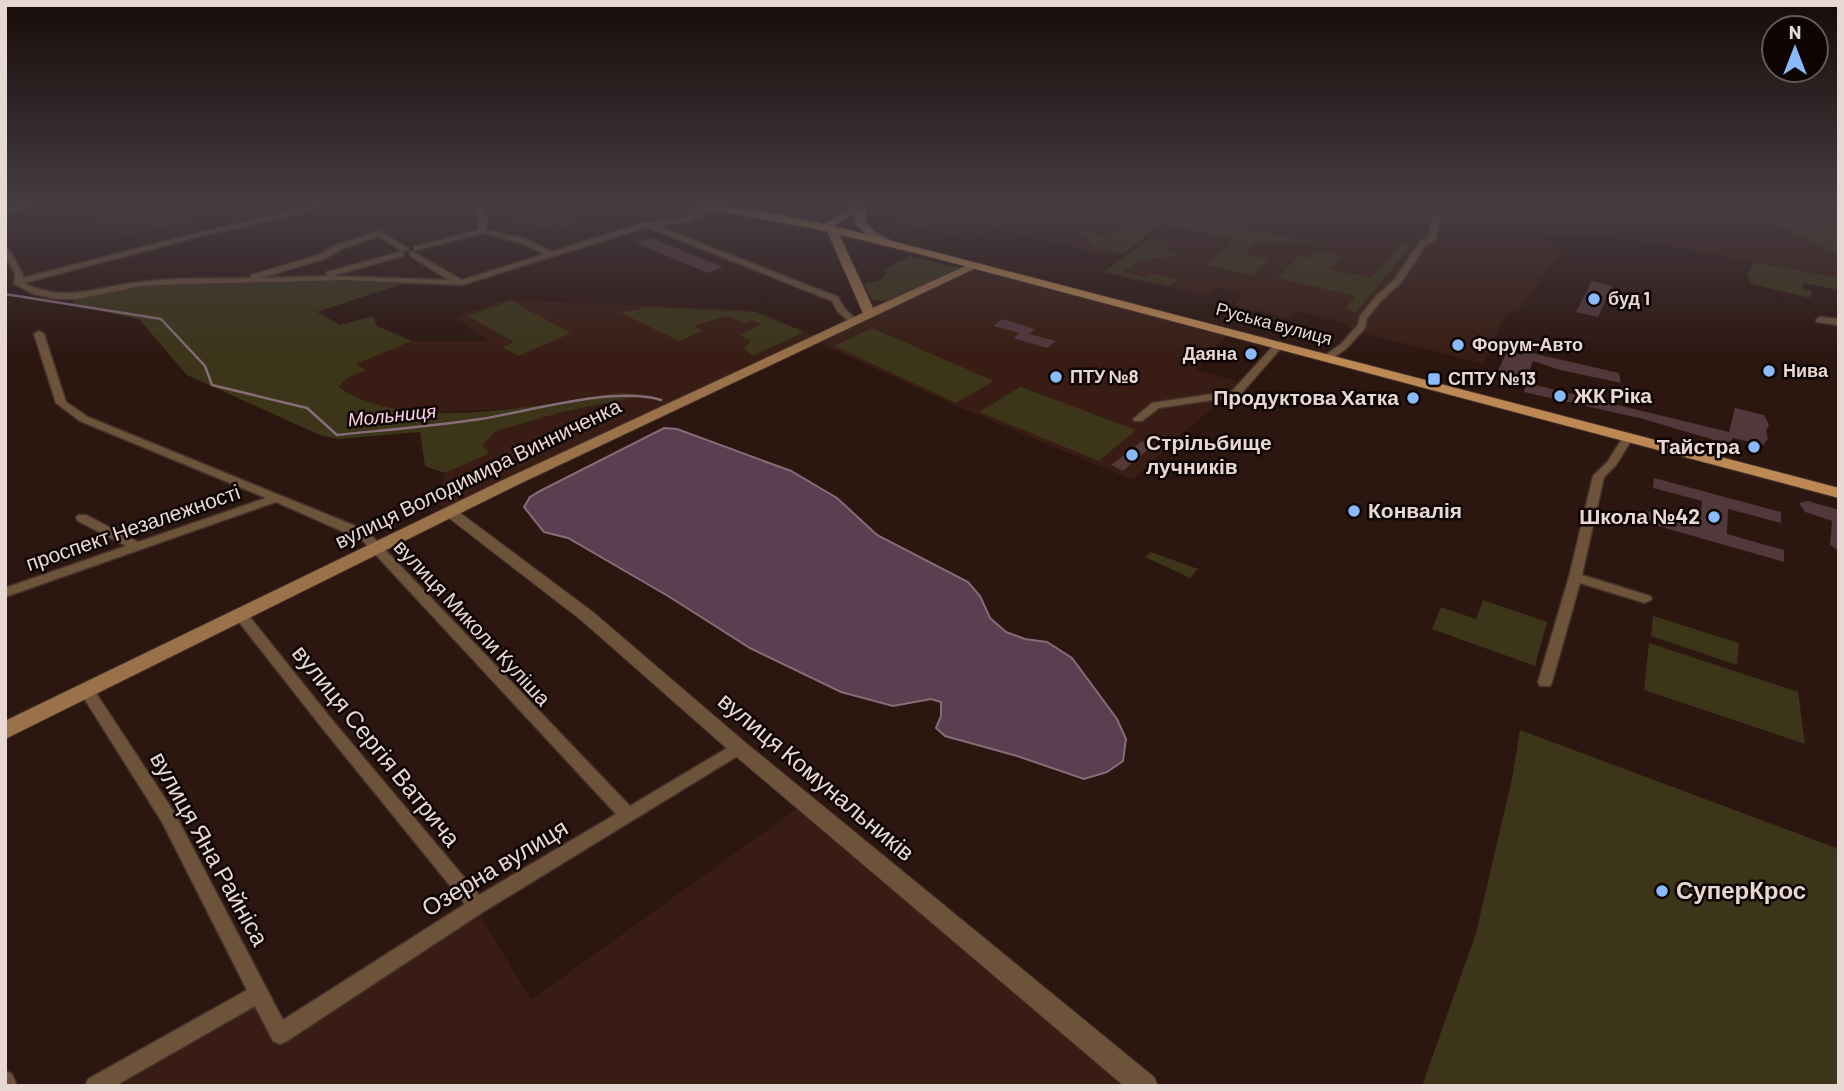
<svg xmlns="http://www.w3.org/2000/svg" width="1844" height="1091" font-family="Barlow,sans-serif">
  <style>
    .built { fill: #391d14 }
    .green { fill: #3c3519 }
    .water { fill: #5c3e51; stroke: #866c78; stroke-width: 2 }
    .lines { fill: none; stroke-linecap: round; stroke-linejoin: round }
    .stream { stroke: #866c78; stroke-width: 2.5 }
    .building { fill: #52373b }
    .minor-casing { stroke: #46312b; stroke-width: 3 }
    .tertiary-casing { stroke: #46312b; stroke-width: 2 }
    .secondary-casing { stroke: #46312b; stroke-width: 2 }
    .primary-casing { stroke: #46312b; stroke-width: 2 }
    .minor { fill: #6c533a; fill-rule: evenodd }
    .tertiary { fill: #6c533a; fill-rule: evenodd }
    .secondary { fill: #997249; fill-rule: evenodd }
    .primary { fill: #bc8954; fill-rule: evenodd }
    .poi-dot { fill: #89bafc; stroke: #0e0503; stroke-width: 2.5 }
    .labels { text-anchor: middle; stroke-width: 5; stroke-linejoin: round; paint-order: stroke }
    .far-poi-label { font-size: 18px; font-weight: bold; fill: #e8d8d3; stroke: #0e0503; text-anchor: start }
    .far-street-label { font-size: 18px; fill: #e8d8d3; stroke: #0e0503 }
    .far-water-label { font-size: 19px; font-style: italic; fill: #fecfec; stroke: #0e0503 }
    .poi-label { font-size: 21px; font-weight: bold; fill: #e8d8d3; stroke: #0e0503; text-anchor: start }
    .street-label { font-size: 21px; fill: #e8d8d3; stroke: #0e0503 }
    .near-street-label { font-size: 24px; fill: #e8d8d3; stroke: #0e0503 }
    .near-poi-label { font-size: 24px; font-weight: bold; fill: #e8d8d3; stroke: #0e0503; text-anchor: start }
  </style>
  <rect width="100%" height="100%" fill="#2c1610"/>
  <!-- built -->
  <g class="built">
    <path d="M92,206H249L203,208L196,210L203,220L112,239L103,228Z"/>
    <path d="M511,206H587L600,209L557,231L487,217Z"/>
    <path d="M876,206H1180L1113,256L991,228L970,241L867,215V211Z"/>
    <path d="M1187,206H1754L1776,224L1839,255V278L1655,243L1608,237H1545L1542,239L1565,245L1517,313L1507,311L1483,364L1356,331L1341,322L1311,314L1297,311L1290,319L1234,305L1243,294L1217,287L1208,296L1102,273L1163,228Z"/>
    <path d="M974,266L1230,331L1196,370L1243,383L1178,437L1133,480L963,409L826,346L818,337L449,512L438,504L445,473L489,453L481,447L496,431L618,393L520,408L439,412L391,409L371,404L339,388L346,379L366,371L355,364L412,341H490L455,317L506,300L754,310L818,337Z"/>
    <path d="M802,805L1141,1086H104L258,997L279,1037L477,910L531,1000Z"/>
  </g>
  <!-- green -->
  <g class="green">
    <path d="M1143,206L1174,208L1175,214L1123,253L1090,246L1088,235L1077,233L1080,231L1105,236L1137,215L1134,211Z"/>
    <path d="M1754,206H1839V255L1776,224Z"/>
    <path d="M1179,214L1216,217L1214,222L1323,245L1320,248L1299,242L1257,241L1245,254L1268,260L1252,276L1206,265L1236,238L1165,225Z"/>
    <path d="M1150,239L1171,243L1167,250L1177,254L1175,256L1140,260L1123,272L1146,278L1153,274L1178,279L1169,286L1104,272Z"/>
    <path d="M1404,242L1413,244L1356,312L1346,309L1355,296L1278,278L1298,256L1309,258L1315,251L1340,256L1330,269L1371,278Z"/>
    <path d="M910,256L961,268L890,301L872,300L864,283L878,281L887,273L883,270Z"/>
    <path d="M1754,262L1839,278V290L1804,283L1802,288L1812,291L1811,297H1806L1752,284L1747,275Z"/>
    <path d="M342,279L408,282L317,312L340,325L373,316L377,326L412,341L356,364L366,370L346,379L339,387C406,435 541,404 618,393L636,394V397L562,412L496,431L482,446L490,453L445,473L425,466L420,432L339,439L322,436L187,375L139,319L72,305L77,295L141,284Z"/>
    <path d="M511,301L571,333L518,356L503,347L514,342L468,316Z"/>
    <path d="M648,307L755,312L804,332L752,356L744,348L751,341L740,335L762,324L751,320L745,323L726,316L694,326L703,331L679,341L621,313Z"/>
    <path d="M872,328L994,381L956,403L834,346Z"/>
    <path d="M1020,387H1021L1136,430L1099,461L979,412Z"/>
    <path d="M1151,552L1198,569L1190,578L1145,557Z"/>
    <path d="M1483,600L1547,622L1535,666L1432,629L1441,607L1476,619Z"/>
    <path d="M1653,616L1739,643L1737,665L1651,636Z"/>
    <path d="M1649,643L1798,692L1805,744L1644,690Z"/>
    <path d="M1520,730L1839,849V1086H1422L1476,933L1512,779Z"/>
  </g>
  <!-- water -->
  <path class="water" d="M664,428L677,429L791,471L837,498L877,535L968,582L980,596L990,618L1006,632L1025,639L1047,642L1072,658L1117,719L1126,739L1123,761L1107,772L1084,779L1017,756L945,736L936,728L941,716V702L931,699L893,706L841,692L750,648L668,596L568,538L544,532L524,507L530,497L540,491Z"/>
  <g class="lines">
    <!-- stream -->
    <path class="stream" d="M5,294L161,319L205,366L212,385L307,408L337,435C385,430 433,426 481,419C531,411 613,386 661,400"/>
  </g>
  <!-- building -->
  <g class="building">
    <path d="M651,238L723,267L708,273L636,243Z"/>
    <path d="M1592,281L1612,286L1598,317L1576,312Z"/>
    <path d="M1002,319L1035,329L1029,334L1056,341L1047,348L1013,338L1020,333L993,326Z"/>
    <path d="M1507,351L1522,355L1523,351L1619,373L1621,383L1560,370L1533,361L1525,382L1505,378L1496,375Z"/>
    <path d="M1527,383L1729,432L1735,408L1764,415L1769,425L1766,431L1768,439L1763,445L1733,438L1730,443L1721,442L1643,419L1524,392Z"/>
    <path d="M1142,441L1153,445L1123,471L1111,465Z"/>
    <path d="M1654,478L1781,512V523L1728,509L1727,534L1784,550V562L1644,522L1646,511L1700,526L1702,501L1653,488Z"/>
    <path d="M1808,501L1839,510V551L1830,545L1832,521L1805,512L1799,503Z"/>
  </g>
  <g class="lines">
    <!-- minor casing -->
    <g class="minor-casing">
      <g id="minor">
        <path d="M22,206H40L5,213V209Z"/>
        <path d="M315,206H328L202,236L24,283C67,304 98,286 141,282C177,277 214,279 251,278V275L318,255L336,245L379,231L409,249L402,251L378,236L342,249L324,259L261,278L328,276L326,274L327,272L400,252H403V256L332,276L449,280L410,256V252H413L462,280L544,254L521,243L482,233L414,251V247L478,230L479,218L475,206H482L487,218L486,230L527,239L552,252L638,224L683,218L708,206L710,210L688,222L657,226L838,297L845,309L858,321L851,323L838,312L832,301L647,227L462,285L344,280L181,284L141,286L77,299H56L34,294L14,284L15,274L5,256V247L9,249L23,274L22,278L201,232Z"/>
        <path d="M1433,216L1440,218L1435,241L1426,245L1400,284L1382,300L1367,318L1365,328L1347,348L1330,360H1324V356L1341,344L1358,325L1360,316L1376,296L1394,280L1420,241L1428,238Z"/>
        <path d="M1820,317L1839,319V325L1817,322L1816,320Z"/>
        <path d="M39,331L44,334L66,402L88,417L353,525L370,534L630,806L734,744L739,742L744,744L747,748L744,752L483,912L287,1041L280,1044L273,1041L255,1006L115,1086H85L88,1079L247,990L162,822L82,695L80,691L82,687L87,686L92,687L174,812L283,1020L465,904L323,729L235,617L233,614L235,611H245L333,721L479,895L616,814L362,540L276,502L5,597V588L126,546L78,521L76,518L78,515H86L138,542L266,498L80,421L56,403L34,334Z"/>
        <path d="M1279,342L1284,345L1282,347L1239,396L1159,408L1142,421H1134L1133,419L1152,403L1232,391L1276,343Z"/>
        <path d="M1629,433L1634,436L1616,465L1604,477L1582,575L1650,596L1652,599L1645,603L1580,583L1552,682L1550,686H1540L1538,682L1569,577L1593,476L1608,461L1625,434Z"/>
        <path d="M5,1071L12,1074L17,1086H5Z"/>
      </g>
    </g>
    <!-- tertiary casing -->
    <g class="tertiary-casing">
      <path id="tertiary" d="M450,507L455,509L593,612L746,743L1154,1077L1158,1086H1124L732,753L581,620L445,515L442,512L445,509Z"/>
    </g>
    <!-- secondary casing -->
    <g class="secondary-casing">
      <path id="secondary" d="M852,206H867L865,222L876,233L900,245L895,248L868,237L855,223L856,212L835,225L873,308L970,264L980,266L515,486L5,739V721L503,480L863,313L824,224Z"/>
    </g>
    <!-- primary casing -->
    <g class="primary-casing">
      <path id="primary" d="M691,206C770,206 855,232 931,251L1839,488V498L923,255L821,230Z"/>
    </g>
    <!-- minor -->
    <use href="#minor" class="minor"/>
    <!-- tertiary -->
    <use href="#tertiary" class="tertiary"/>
    <!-- secondary -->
    <use href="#secondary" class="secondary"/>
    <!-- primary -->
    <use href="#primary" class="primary"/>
  </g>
  <!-- sky -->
  <linearGradient id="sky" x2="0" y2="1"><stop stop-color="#180c09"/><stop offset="0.57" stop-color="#453c42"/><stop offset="1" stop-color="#453c42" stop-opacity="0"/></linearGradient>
  <rect width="1844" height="359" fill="url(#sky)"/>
  <!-- markers -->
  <g class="poi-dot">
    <circle cx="1594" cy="299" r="7"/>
    <circle cx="1458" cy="345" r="7"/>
    <circle cx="1251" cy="354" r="7"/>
    <circle cx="1769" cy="371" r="7"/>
    <circle cx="1056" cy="377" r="7"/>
    <rect x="1427" y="372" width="14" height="14" rx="3.5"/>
    <circle cx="1560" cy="396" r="7"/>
    <circle cx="1413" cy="398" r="7"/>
    <circle cx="1754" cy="447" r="7"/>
    <circle cx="1132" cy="455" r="7"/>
    <circle cx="1354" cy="511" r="7"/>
    <circle cx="1714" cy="517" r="7"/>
    <circle cx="1662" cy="891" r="7"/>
  </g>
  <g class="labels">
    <!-- far-poi labels -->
    <g class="far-poi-label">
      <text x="1608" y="305">буд 1</text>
      <text x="1472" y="351">Форум-Авто</text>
      <text x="1237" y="360" text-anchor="end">Даяна</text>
      <text x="1783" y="377">Нива</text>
      <text x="1070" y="383">ПТУ №8</text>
      <text x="1448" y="385">СПТУ №13</text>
    </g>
    <!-- far-street labels -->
    <g class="far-street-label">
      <text transform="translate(1274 324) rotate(15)" y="6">Руська вулиця</text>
    </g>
    <!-- far-water labels -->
    <g class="far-water-label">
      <text transform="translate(392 415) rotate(-6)" y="7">Мольниця</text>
    </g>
    <!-- poi labels -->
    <g class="poi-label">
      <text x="1574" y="403">ЖК Ріка</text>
      <text x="1399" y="405" text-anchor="end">Продуктова Хатка</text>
      <text x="1146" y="450">Стрільбище<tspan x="1146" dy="24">лучників</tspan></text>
      <text x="1740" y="454" text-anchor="end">Тайстра</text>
      <text x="1368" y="518">Конвалія</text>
      <text x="1700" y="524" text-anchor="end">Школа №42</text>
    </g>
    <!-- street labels -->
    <g class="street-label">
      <text transform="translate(478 474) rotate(-26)" y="7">вулиця Володимира Винниченка</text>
      <text transform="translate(133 528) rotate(-19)" y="7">проспект Незалежності</text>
      <text transform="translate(472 623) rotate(47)" y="7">вулиця Миколи Куліша</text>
    </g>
    <!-- near-street labels -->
    <g class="near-street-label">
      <text transform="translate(376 746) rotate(51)" y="8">вулиця Сергія Ватрича</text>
      <text transform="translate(816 777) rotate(40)" y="8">вулиця Комунальників</text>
      <text transform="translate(209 849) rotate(61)" y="8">вулиця Яна Райніса</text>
      <text transform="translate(495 868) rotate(-31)" y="8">Озерна вулиця</text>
    </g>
    <!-- near-poi labels -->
    <g class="near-poi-label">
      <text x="1676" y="899">СуперКрос</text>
    </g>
  </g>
  <!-- border -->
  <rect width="1844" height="1091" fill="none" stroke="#e8d8d3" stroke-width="14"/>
  <!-- north arrow -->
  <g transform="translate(1795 49)"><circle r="33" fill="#0e0503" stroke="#655956" stroke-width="2"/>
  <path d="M0-5L12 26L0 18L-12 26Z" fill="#89bafc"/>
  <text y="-10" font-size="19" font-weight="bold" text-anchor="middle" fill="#e8d8d3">N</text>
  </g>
</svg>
